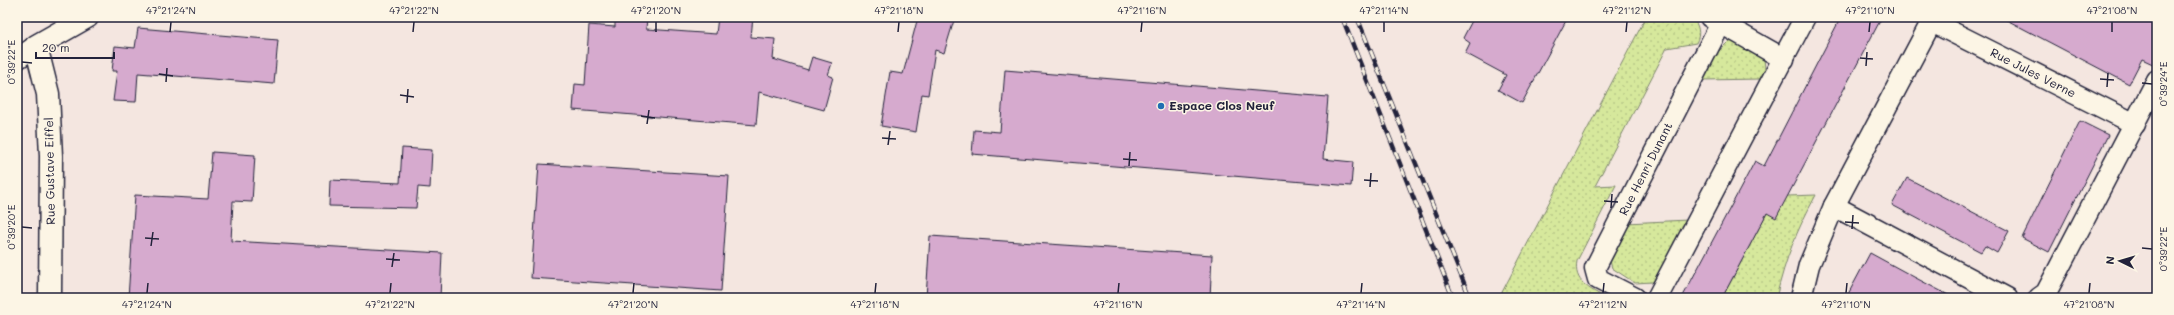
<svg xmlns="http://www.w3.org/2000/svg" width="2174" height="315" font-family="Mali,sans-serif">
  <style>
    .grass { fill: url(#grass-dots); stroke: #7c856c }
    .building { fill: #d6aace; stroke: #22223b }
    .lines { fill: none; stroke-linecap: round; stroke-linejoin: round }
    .minor-casing { stroke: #22223b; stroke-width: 23 }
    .tertiary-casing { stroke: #22223b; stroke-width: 25 }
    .minor { stroke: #fcf5e5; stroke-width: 20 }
    .tertiary { stroke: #fcf5e5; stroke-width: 22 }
    .rail-casing { stroke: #22223b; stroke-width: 4.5 }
    .rail { stroke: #fcf5e5; stroke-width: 3; stroke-dasharray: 9; stroke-linecap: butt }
    .ticks { fill: none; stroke: #22223b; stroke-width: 1.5 }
    .poi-dot { fill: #1f6fb2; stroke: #fcf5e5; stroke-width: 1.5 }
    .labels { text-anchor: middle; stroke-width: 3; stroke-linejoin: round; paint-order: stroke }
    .street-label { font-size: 12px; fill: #22223b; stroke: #fcf5e5 }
    .poi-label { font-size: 12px; font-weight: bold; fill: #22223b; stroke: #fcf5e5; text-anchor: start }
    .neatline { fill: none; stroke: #22223b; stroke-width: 1.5 }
    .ticks-label { font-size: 10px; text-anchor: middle; fill: #22223b }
  </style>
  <defs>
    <pattern id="grass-dots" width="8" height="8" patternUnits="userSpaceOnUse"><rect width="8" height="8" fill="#d6e89c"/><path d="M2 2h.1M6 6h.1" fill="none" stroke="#b7c787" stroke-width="1.8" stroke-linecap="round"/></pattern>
  </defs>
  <rect width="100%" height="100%" fill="#f4e6e0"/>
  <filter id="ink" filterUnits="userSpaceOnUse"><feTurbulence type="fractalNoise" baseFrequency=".025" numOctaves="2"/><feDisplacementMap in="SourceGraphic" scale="8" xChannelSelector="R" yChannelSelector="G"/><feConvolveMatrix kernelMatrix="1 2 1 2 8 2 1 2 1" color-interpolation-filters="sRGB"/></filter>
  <g filter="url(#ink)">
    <!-- grass -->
    <g class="grass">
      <path d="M1646,17H1691C1699,24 1701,34 1696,43L1667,48L1595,186L1616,185L1577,261C1573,282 1590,289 1606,298H1499Z"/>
      <path d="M1729,41L1740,42L1764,58L1765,69L1761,79L1702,80L1714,56Z"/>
      <path d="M1816,195C1796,232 1786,257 1776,298H1722L1767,213L1788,196Z"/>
      <path d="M1688,220L1653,282L1635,283L1612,268L1610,261L1626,223Z"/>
    </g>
    <!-- building -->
    <g class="building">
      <path d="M615,17H647L646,29L716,34L718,17H753L751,37L775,39L773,59L808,70L812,57L832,63L828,75L833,77L824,110L759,92L756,125L573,110L575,84L585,85L589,25L615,27Z"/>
      <path d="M918,17H955L944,53L935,50L928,95L922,94L916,132L881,126L890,72L903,74Z"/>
      <path d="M1474,17H1568L1522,103L1498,90L1506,75L1465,53L1470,43L1463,38Z"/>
      <path d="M1841,17H1882L1776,218L1767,213L1722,298H1682L1755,161L1764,166Z"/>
      <path d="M2001,17H2157V66L2142,59L2129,84Z"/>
      <path d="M138,28L278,40L274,84L138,73L136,102L113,101L117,71H112L115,46L135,48Z"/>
      <path d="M1005,70L1328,97L1323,159L1353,162L1351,186L972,154L974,130L1000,132Z"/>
      <path d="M2080,121L2108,135L2049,252L2022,238Z"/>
      <path d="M402,148L432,150L430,188L418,187L416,208L329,206L330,180L400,183Z"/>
      <path d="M212,152L255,155L252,202L233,201L231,241L442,253L440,298H128L135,195L208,199Z"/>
      <path d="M539,164L729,176L721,291L531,278Z"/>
      <path d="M1907,178L2009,231L1997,253L1985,246L1981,252L1892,205Z"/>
      <path d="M930,236L1212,255L1210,298H926Z"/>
      <path d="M1870,253L1914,277L1954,298H1846Z"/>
    </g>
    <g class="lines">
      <!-- minor casing -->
      <g class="minor-casing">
        <g id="minor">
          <path d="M1710,17L1784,59"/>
          <path d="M1932,22L2135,124"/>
          <path d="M17,59L36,46"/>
          <path d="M1834,206L2007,298"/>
          <path d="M1635,298L1598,279L1595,268L1721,23"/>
          <path d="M1657,298L1805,17"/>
          <path d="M1801,298L1809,265L1834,206L1934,17"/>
          <path d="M2039,298L2046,293L2157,80"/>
        </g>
      </g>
      <!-- tertiary casing -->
      <g class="tertiary-casing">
        <path id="tertiary" d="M50,298L51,156L48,94L36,46L87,17"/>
      </g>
      <!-- minor -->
      <use href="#minor" class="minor"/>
      <!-- tertiary -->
      <use href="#tertiary" class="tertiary"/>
      <!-- rail casing -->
      <g class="rail-casing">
        <g id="rail">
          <path d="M1342,17L1453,298"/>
          <path d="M1357,17L1470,298"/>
        </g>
      </g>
      <!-- rail -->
      <use href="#rail" class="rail"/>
    </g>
  </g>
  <!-- ticks -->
  <path class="ticks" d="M170,32L171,22M413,32L414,22M656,32V22M898,32L899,22M1141,32L1142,22M1384,32V22M1626,32L1627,22M1869,32L1870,22M2112,32V22M1860,58L1873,59M22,62L32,63M1866,66L1867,52M159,74L173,76M2100,79L2114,80M166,82L167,68M2142,83L2152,84M2107,87L2108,73M400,95L414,97M407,103L408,89M641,116L655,118M647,124L649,110M882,138L896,139M888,145L890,131M1123,159L1137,160M1129,166L1130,152M1364,180L1378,181M1370,187L1371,173M1604,201L1618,202M1611,208L1612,194M1845,222L1859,223M22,227L32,228M1852,229L1853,215M145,238L159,239M151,246L153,232M2142,248L2152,249M386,259L400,260M392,267L394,253M147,293L148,283M390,293L391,283M633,293L634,283M875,293L876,283M1118,293L1119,283M1361,293L1362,283M1603,293L1604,283M1846,293L1847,283M2089,293L2090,283"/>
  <!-- markers -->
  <circle class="poi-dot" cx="1161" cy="106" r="4"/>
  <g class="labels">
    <!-- street labels -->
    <g class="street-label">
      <text transform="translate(2033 73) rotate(27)" y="4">Rue Jules Verne</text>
      <text transform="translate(1646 169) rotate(-63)" y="4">Rue Henri Dunant</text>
      <text transform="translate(50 171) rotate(-91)" y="4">Rue Gustave Eiffel</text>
    </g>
    <!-- poi labels -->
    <g class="poi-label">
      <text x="1169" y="110">Espace Clos Neuf</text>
    </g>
  </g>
  <!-- margin -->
  <rect width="2174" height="315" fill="none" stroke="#fcf5e5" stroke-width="44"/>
  <!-- north arrow -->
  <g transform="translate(2120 261) rotate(275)" stroke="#fcf5e5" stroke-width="3" paint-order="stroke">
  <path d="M0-3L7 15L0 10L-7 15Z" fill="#22223b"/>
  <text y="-6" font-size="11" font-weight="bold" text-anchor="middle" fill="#22223b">N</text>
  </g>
  <!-- scale -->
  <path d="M36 52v6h78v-6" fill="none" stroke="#22223b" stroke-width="2"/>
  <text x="42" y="52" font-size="12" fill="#22223b" stroke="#fcf5e5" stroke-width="3" paint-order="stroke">20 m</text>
  <rect x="22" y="22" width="2130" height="271" class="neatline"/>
  <g class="ticks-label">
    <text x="171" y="14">47°21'24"N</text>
    <text x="414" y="14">47°21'22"N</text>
    <text x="656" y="14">47°21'20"N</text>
    <text x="899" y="14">47°21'18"N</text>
    <text x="1142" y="14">47°21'16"N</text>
    <text x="1384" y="14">47°21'14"N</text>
    <text x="1627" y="14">47°21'12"N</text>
    <text x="1870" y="14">47°21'10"N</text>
    <text x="2112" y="14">47°21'08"N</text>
    <text transform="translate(11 62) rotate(-90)" y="4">0°39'22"E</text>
    <text transform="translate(2163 84) rotate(-90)" y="4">0°39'24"E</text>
    <text transform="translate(11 227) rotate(-90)" y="4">0°39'20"E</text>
    <text transform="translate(2163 249) rotate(-90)" y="4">0°39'22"E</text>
    <text x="147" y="308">47°21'24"N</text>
    <text x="390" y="308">47°21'22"N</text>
    <text x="633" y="308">47°21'20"N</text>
    <text x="875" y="308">47°21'18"N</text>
    <text x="1118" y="308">47°21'16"N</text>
    <text x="1361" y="308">47°21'14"N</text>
    <text x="1603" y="308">47°21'12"N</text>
    <text x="1846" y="308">47°21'10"N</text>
    <text x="2089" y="308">47°21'08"N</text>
  </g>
</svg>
